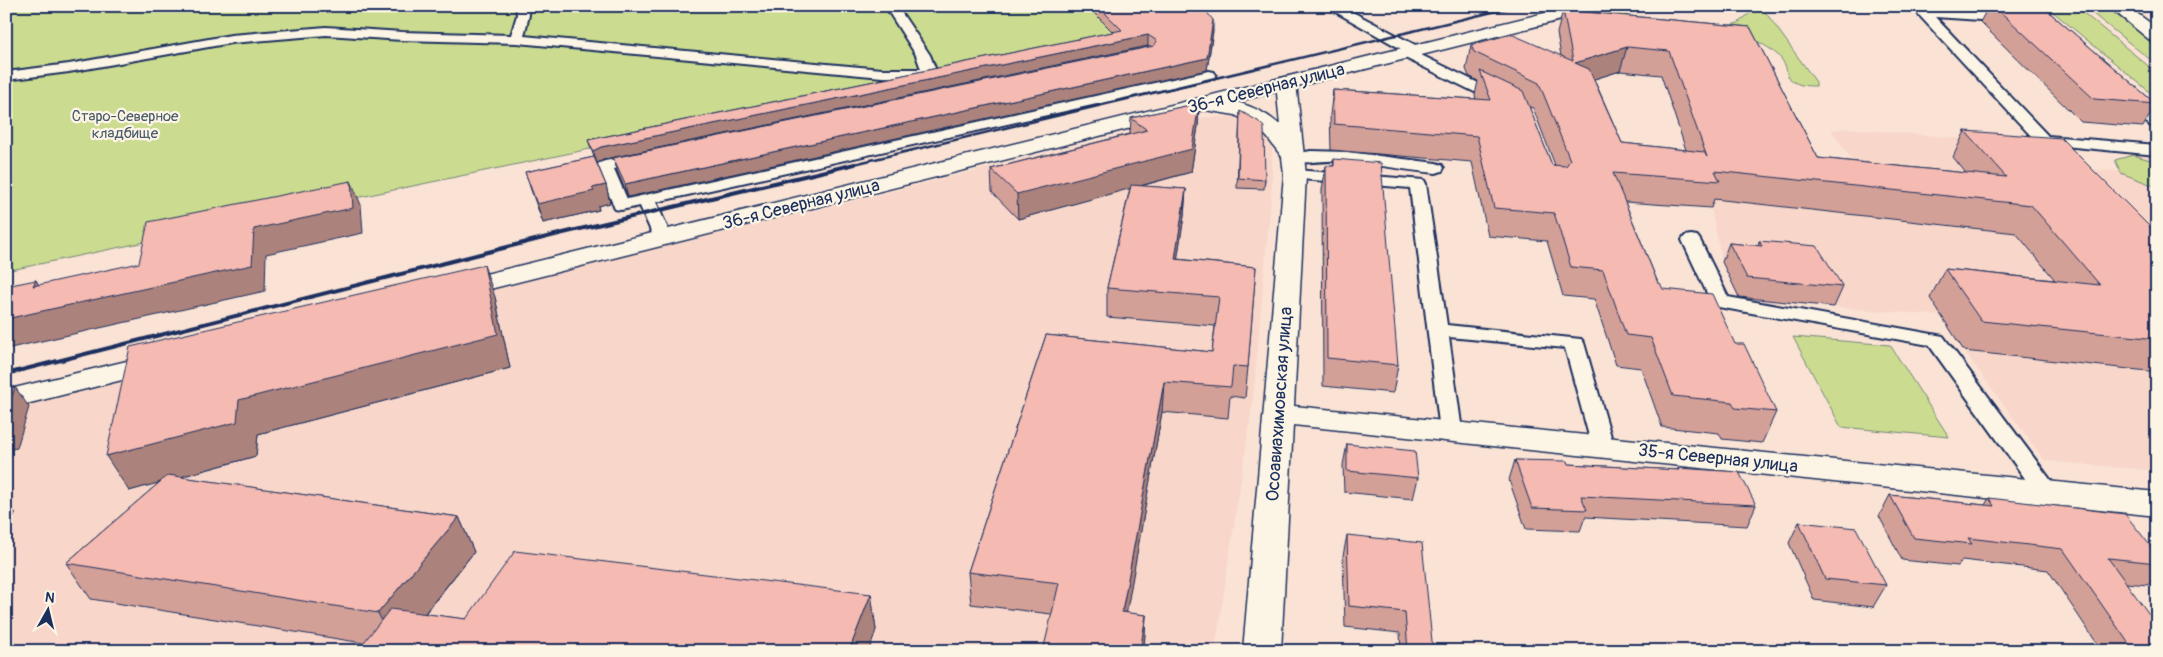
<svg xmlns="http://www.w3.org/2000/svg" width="2163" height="657" font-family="Pangolin,sans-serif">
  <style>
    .built { fill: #f8d7ca }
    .green { fill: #cbdc90; stroke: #738677 }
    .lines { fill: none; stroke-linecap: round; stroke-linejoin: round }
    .service-casing { stroke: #1b2f5e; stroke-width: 4 }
    .minor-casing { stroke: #1b2f5e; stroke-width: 3 }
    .secondary-casing { stroke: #1b2f5e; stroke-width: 3 }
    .primary-casing { stroke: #1b2f5e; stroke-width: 3 }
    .service { fill: #fcf5e5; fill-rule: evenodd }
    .minor { fill: #fcf5e5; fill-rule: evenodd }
    .secondary { fill: #fcf5e5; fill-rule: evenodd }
    .primary { fill: #fcf5e5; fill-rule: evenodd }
    .rail-far1 { stroke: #1b2f5e; stroke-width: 2.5 }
    .rail { stroke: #1b2f5e; stroke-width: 4 }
    .wall { fill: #d3a098; stroke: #1b2f5e; fill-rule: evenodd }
    .shaded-wall { fill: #ac827c; stroke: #1b2f5e }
    .building { fill: #f5bab1; stroke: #1b2f5e; fill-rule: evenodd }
    .labels { text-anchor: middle; stroke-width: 4.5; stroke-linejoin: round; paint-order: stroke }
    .far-park-label { font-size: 15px; fill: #475a6a; stroke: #fcf5e5 }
    .street-label { font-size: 18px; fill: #1b2f5e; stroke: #fcf5e5 }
  </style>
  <rect width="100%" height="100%" fill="#fae3d5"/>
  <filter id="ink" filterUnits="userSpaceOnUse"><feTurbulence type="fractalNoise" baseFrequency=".02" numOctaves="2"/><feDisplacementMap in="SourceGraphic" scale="10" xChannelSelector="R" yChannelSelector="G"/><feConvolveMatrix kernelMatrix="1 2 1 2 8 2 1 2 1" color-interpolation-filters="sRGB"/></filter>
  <g filter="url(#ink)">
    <!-- built -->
    <g class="built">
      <path d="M1241,116L1272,142V186L1253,401L1215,651H6V408L1190,118Z"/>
      <path d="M1847,128L2054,147L2072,167L2147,174L2121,151L2157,156V471L2045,461L1964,351L1942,316L1740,299L1722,262L1711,208L1705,199L1872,189L1831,130Z"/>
    </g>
    <!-- green -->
    <g class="green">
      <path d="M6,6H1126L1145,33L6,271Z"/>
      <path d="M1628,6L1626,12L1627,19L1713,30L1738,23L1750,13V9L1746,6H1761L1816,82V86C1807,86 1794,86 1788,76C1786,73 1787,68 1785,65C1779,53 1766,46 1755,40L1597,14Z"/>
      <path d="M2046,6H2075L2157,73V98Z"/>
      <path d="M2083,6H2105L2157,46V65Z"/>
      <path d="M2133,155L2157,162V187L2121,173L2115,160Z"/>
      <path d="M1793,337L1890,345L1949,437L1841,427Z"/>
    </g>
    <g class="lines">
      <!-- service casing -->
      <g class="service-casing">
        <g id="service">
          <path d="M516,6H528L529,15L524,36L882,69H921L916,55L885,6H897L930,55L935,68L931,75L916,78L882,77L517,43L402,40L326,35L231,43L69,72L6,80V72L69,64L231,35L326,27L402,32L511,35L517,15Z"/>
          <path d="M1325,6H1341L1421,48L1423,51L1419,54L1505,96L1507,99L1505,102H1495L1401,56L1399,53L1403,50Z"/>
          <path d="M1924,8L2016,15L2017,18L2011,22L1935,17L2048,136L2157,145V155L2033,143L2031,140L2033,138L1919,15L1918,12L1919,9Z"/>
          <path d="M1209,71L1214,72L1216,75L1214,78L656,202L672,238L669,242L663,243L657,242L654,238L640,206L621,210L615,209L597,166L599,163L605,161L642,154L648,156L650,159L648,162L614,169L627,199Z"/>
          <path d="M2128,95L2133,96L2157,116V129L2152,127L2123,102L2121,99L2123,96Z"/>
          <path d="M1311,151L1347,152L1436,163L1442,165L1444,168L1442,171L1436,173C1403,170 1371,163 1338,161C1323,160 1302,165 1287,161L1285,158L1287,155Z"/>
          <path d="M1295,170L1424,180L1426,184L1447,325L1581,339L1584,343L1614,447L1611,452L1603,455L1595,452L1592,447L1565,348L1449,337L1462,431L1459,436L1451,438L1443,436L1440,431L1410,188L1289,178L1287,175L1289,172Z"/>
          <path d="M1691,235L1697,236L1700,240L1728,297L1943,336L2055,486L2059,492L2055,498L2047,500L2039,498L1929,345L1713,306L1682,240L1685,236Z"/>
        </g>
      </g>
      <!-- minor casing -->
      <g class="minor-casing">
        <path id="minor" d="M1286,77L1293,79L1296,83L1306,175L1294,406L2157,492V516L1293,425L1281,651H1243L1284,175L1282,157L1267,137L1258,128L1235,115L1193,108L1190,104L1193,100C1221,93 1259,106 1280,125L1276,83L1279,79Z"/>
      </g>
      <!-- secondary casing -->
      <g class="secondary-casing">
        <g id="secondary">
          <path d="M1573,6H1603L1601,10L454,298L445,296L441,290L445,284Z"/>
          <path d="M160,353L170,356L174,362L170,368L6,409V390Z"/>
        </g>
      </g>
      <!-- primary casing -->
      <g class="primary-casing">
        <path id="primary" d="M2108,6H2127L2157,28V42L2151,41Z"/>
      </g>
      <!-- service -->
      <use href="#service" class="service"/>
      <!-- minor -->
      <use href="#minor" class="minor"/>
      <!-- secondary -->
      <use href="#secondary" class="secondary"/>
      <!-- primary -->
      <use href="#primary" class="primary"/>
      <!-- rail-far1 -->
      <path class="rail-far1" d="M850,165L1518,6"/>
      <!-- rail -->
      <path class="rail" d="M6,374L559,234L855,164"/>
    </g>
    <!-- wall -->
    <g class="wall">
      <path d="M1087,6H1202L1213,31L1207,70L628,197L617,170L613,158L1149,47L1148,46L605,159L597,163L606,185L610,203L598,206L599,210L543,223L531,190L525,172L594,157L588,140L1113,32Z"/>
      <path d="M1964,6H2042L2156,104L2143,127L2081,122L1980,22L1986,11L1967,9Z"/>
      <path d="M1563,10L1750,27L1818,158L1966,173L1953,157L1965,131L2157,234V372L1964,351L1930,298L1945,269L2055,280L2016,233L1714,199L1711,208L1625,202L1658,283L1663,289L1735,344L1776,412L1762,443L1722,439L1719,433L1662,427L1641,368L1616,365L1594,299L1563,296L1547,241L1488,236L1472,162L1331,150L1330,115L1333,90L1476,99L1475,95L1478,81L1469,76L1466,69L1471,45L1561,56L1557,33ZM1620,71L1661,75L1686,150L1622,143L1594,79ZM1529,107L1533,108L1555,165H1552Z"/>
      <path d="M1199,103L1198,126L1191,172L1141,186L1186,189L1184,216L1177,259L1256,267L1248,367L1245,398L1230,396L1228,418L1162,412L1126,613L1146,615L1144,648L1051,614L971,604L968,572L1046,335L1212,352L1215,326L1107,317V288L1130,188L1018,219L992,192L991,169L1130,134L1131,118Z"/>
      <path d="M1240,111L1265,180L1264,189L1237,188Z"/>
      <path d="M1334,159L1398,365L1393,393L1323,386L1322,190L1326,166H1333Z"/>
      <path d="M1759,241L1843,287L1834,307L1739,297L1722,262L1729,243L1758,246Z"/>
      <path d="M495,297L510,368L258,434L256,456L180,477L459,517L474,552L425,614L466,619L871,594L876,630L363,643L91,599L66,563L160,482L129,491Z"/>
      <path d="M1347,444L1418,478L1413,499L1344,492L1343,465Z"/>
      <path d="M1515,460L1568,464L1677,470L1678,468L1756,505L1747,526L1585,517L1580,531L1526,529L1509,480Z"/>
      <path d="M1890,495L1985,505L1989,498L2157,554V573L2148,585L2126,583L2157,651H2102L2048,570L1962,560L1958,566L1902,560L1879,516Z"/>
      <path d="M1799,522L1886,585L1873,607L1814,600L1789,543Z"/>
      <path d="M1347,535L1433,651H1401L1400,633L1345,627L1343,556Z"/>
    </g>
    <!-- shaded-wall -->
    <g class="shaded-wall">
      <path d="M1454,6H1466L1453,9Z"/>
      <path d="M1213,20V31L1207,70L628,197L625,184L1207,58Z"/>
      <path d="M1148,35V46L605,159L597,163L593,151L601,147Z"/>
      <path d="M1627,47L1620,71L1569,87L1575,63Z"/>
      <path d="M1199,103L1198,126L1191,172L1018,219L1017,194Z"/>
      <path d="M351,181L361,205L363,233L266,254L265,291L6,349V319L33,286L36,280L52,306L254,229Z"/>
      <path d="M606,185L610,203L598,206L599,210L543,223L537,204L592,188Z"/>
      <path d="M1186,189L1184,216L1173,287L1175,259Z"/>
      <path d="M484,265L495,297L510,368L258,434L256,456L129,491L106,456L239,400Z"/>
      <path d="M1164,382L1162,412L1121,644L1122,612Z"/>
      <path d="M15,387L29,407L17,448L6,450V415Z"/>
      <path d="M6,501L16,514L6,523Z"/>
      <path d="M459,517L474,552L396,649L378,613Z"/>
      <path d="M871,594L876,630L869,651H849Z"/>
      <path d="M1146,615L1144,651H1140Z"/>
    </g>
    <!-- building -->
    <g class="building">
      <path d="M1098,6H1202L1213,20L1207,58L625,184L613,158L1154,46L1157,41L1148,35L601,147L593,151L588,140L1122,30Z"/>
      <path d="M1994,6H2042L2156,104L2094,99Z"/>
      <path d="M1563,10L1750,27L1818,158L2006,177L1965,131L2061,138L2157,234V339L1981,321L1945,269L2100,285L2031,205L1715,171L1720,181L1613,173L1658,283H1660L1663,289L1712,294L1735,344H1744L1776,412L1735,408L1732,402L1673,396L1651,338L1626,335L1603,270L1571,267L1554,213L1494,208L1477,136L1334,124L1333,90L1491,100L1480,71L1523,91L1552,165L1566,166L1570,160L1539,83L1474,52L1471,45L1511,34L1573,61ZM1627,47L1669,51L1707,157L1704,152L1622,143L1589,69L1575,63Z"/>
      <path d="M1199,103L1192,149L1017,194L991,169L1147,130L1131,118Z"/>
      <path d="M1240,111L1258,121L1264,127L1265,180L1238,178Z"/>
      <path d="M594,157L606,185L592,188L594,191L537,204L525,172Z"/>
      <path d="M1334,159L1381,163L1398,365L1327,358L1326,166H1334Z"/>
      <path d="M351,181L353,208L254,229L252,265L6,319V286L36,280L33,286L139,263L148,222Z"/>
      <path d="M1131,185L1186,189L1175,259L1256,267L1248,367L1233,366L1231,387L1164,382L1122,612L1146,615L1140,651H1043L1059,583L968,572L1046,335L1212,352L1219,297L1107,288Z"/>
      <path d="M1759,241L1817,246L1843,287L1747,278L1729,243L1762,246Z"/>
      <path d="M484,265L498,334L239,400L237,422L106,456L130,347Z"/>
      <path d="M15,387L6,415V389Z"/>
      <path d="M1347,444L1415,451L1418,478L1347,471Z"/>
      <path d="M1515,460L1567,461L1568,464L1679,470L1678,468L1739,472L1756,505L1581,496L1587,510L1532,508Z"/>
      <path d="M168,475L459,517L378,613L66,563Z"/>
      <path d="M1890,495L1994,506L1989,498L2125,514L2157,554V563L2108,558L2157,625V651H2134L2063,549L1968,538L1972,544L1914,538Z"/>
      <path d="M1799,522L1856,528L1886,585L1825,579Z"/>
      <path d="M1347,535L1422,543L1433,651H1408L1405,612L1349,606Z"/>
      <path d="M515,551L871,594L849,651H357L390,609L466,619Z"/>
    </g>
  </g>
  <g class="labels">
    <!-- far-park labels -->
    <g class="far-park-label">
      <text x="125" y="121">Старо-Северное<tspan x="125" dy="17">кладбище</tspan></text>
    </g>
    <!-- street labels -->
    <g class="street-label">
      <text transform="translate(1266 88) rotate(-14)" y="6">36-я Северная улица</text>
      <text transform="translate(801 204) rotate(-14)" y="6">36-я Северная улица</text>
      <text transform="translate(1279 404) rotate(-86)" y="6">Осоавиахимовская улица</text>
      <text transform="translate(1718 458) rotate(6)" y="6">35-я Северная улица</text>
    </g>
  </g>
  <!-- margin -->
  <rect width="2163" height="657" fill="none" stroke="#fcf5e5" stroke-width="25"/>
  <rect x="12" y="12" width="2138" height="632" fill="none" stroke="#1b2f5e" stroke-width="2" filter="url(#ink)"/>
  <!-- north arrow -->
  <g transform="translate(48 610) rotate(8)" stroke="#fcf5e5" stroke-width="4" paint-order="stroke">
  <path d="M0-4L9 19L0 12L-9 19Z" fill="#1b2f5e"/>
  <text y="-8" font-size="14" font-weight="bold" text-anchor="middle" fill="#1b2f5e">N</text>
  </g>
</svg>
